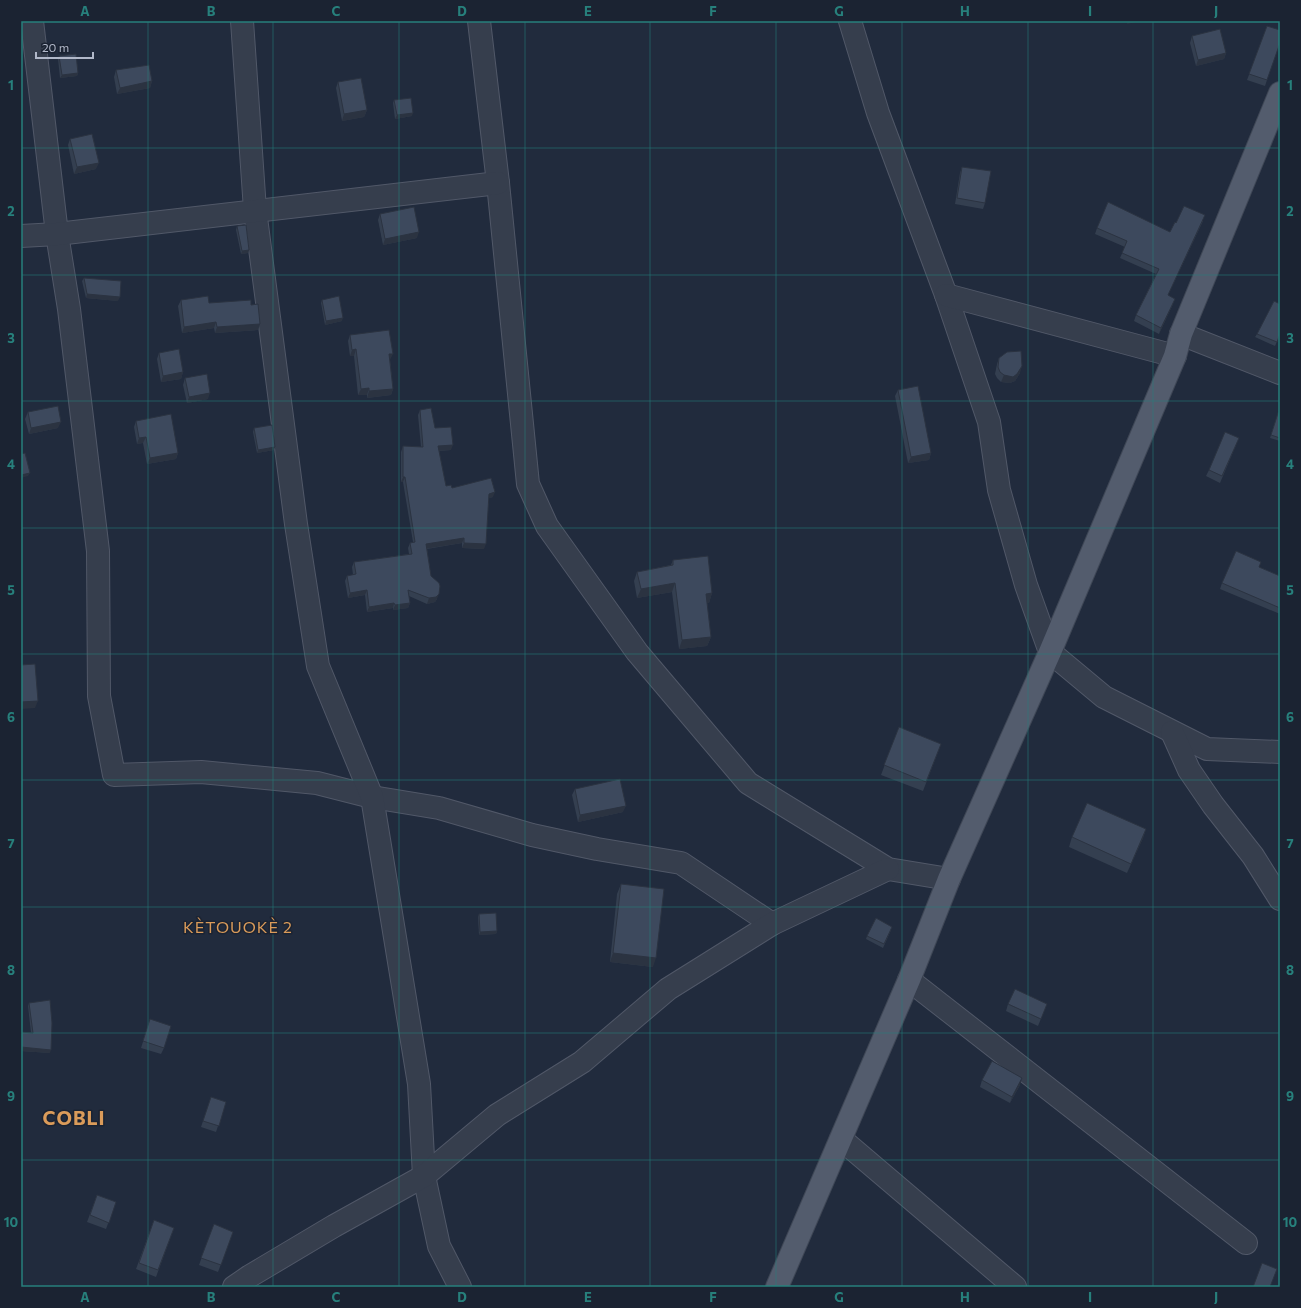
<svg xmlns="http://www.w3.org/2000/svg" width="1301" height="1308" font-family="Commissioner,sans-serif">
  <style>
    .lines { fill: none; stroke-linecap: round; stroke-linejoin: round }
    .minor-casing { stroke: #515868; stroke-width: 24 }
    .major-casing { stroke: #3f4756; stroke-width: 24 }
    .minor { stroke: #363e4d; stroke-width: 22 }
    .major { stroke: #535c6d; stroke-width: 22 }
    .wall { fill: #343f50 }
    .shaded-wall { fill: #2b3341 }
    .building { fill: #3d495d; stroke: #2b3341 }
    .grid { fill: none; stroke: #27807c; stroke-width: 1; stroke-opacity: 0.55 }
    .labels { text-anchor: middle; stroke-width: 3; stroke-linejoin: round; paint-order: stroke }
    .neighbourhood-label { font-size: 16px; letter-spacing: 1px; fill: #da9b5a; stroke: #1b2332 }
    .district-label { font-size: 19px; font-weight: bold; letter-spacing: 1px; fill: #da9b5a; stroke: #1b2332 }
    .neatline { fill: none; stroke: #27807c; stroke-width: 1.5 }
    .grid-label { font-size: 13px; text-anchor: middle; font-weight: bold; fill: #27807c }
  </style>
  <rect width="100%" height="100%" fill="#212b3d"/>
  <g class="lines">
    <!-- minor casing -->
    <g class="minor-casing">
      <g id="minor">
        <path d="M32,21L57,234L69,309L98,551L99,696L114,775L201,772L317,783L372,797L439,808L532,835L597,849L681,863L772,924"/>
        <path d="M242,21L255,210L296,524L318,666L372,797L419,1084L424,1176L439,1246L460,1287"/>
        <path d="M479,21L498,183L528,484L547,526L637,652L748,783L888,869L949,879"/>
        <path d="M850,21L878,113L946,295L989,422L999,490L1026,585L1050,652L1104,697L1207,749L1280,752"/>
        <path d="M21,236L57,234L498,183"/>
        <path d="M946,295L1175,356"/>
        <path d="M1181,334L1280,373"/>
        <path d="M1172,732L1189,770L1213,805L1253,856L1280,899"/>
        <path d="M909,980L1246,1243"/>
        <path d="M841,1139L1015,1287"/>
        <path d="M234,1287L250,1276L334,1226L424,1176L497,1115L582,1062L668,989L772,924L888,869"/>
      </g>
    </g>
    <!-- major casing -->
    <g class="major-casing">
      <path id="major" d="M777,1287L909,980L949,879L1050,652L1175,356L1181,334L1280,93"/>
    </g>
    <!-- minor -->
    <use href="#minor" class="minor"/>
    <!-- major -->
    <use href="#major" class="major"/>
  </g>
  <!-- wall -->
  <g class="wall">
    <path d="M1267,26V80L1265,86L1247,80Z"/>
    <path d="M1192,36L1226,53L1224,59L1196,66L1190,43Z"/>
    <path d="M59,56L78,73L77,76L60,78L58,59Z"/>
    <path d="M116,70L152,81L150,88L117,94L114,77Z"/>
    <path d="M338,82L367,110L364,117L342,121L336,88Z"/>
    <path d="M394,100L412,116L395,119L393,103Z"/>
    <path d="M70,139L96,169L74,174L68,145Z"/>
    <path d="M962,167L985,203L983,209L955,204L960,173Z"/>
    <path d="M380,214L417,238L383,245L378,220Z"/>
    <path d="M1203,221L1168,295L1173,304L1159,334L1134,321L1136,315L1156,274L1120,258L1125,247L1095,234L1097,228L1170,232L1176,223Z"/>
    <path d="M237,226L249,250L248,253L241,254L236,230Z"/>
    <path d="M84,278L118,301L86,298L82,281Z"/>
    <path d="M181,300L209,303L251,305L260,324L258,330L215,333L214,328L182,333L178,306Z"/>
    <path d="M322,300L342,321L325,325L321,303Z"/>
    <path d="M1257,334L1280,335L1275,346L1255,337Z"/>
    <path d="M350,335L390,360L393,389L391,395L367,398V395H358L354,356H350L348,341Z"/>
    <path d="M159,353L183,372L181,379L161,382L157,359Z"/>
    <path d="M999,358L1020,373L1015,381L1010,383L1001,382L997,378L995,374L997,364Z"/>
    <path d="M185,378L208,399L187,403L183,385Z"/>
    <path d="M898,390L931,453L929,460L908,463L895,396Z"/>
    <path d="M420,410L451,450L439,451L446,486L452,488L493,497L489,498L484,549L462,548V543L427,549L431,576L437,599L435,602L427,604L409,596L410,603L408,608L393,610V608L367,612L365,595L348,598L345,581L347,576L353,575L352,567L354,562L409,554L408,548L410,543L413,542L403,482H401V452L403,446L421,447L418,415Z"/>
    <path d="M1279,410L1280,411V441L1270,438Z"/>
    <path d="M28,412L58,428L29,434L25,419Z"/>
    <path d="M136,421L178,453L176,459L147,464L143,443L137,444L134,427Z"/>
    <path d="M254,428L274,450L257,453L253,432Z"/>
    <path d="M1236,445L1220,483L1206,476L1209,470Z"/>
    <path d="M673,560L712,593L709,603H707L711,637L707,646L679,649L672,592L637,598L634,581L637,572L671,565Z"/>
    <path d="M1259,567L1280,576V614L1220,589L1222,583Z"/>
    <path d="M899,727L941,744L923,791L881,775Z"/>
    <path d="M575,789L623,812L578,822L572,795Z"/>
    <path d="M1146,829L1143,838L1127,873L1069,847L1072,837Z"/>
    <path d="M621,884L653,967L610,962L617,894Z"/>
    <path d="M479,914L497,931L496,934L479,935L478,917Z"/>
    <path d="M891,930L883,948L866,939L867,936Z"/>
    <path d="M29,1003L50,1053L21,1051V1032L31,1033L28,1006Z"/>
    <path d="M1008,1004H1047L1038,1026L1006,1011Z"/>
    <path d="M150,1019L164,1048L161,1054L141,1048Z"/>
    <path d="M982,1080L1020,1085L1010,1103L980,1087Z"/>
    <path d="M211,1097L226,1102L216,1132L201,1127Z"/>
    <path d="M97,1195L116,1202L106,1229L87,1222Z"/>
    <path d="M154,1220L174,1228L156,1277L136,1269Z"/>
    <path d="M214,1224L233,1232L218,1272L199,1265Z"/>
  </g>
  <!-- shaded-wall -->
  <g class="shaded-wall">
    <path d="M1128,21H1140L1127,24Z"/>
    <path d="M1226,53L1224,59L1196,66L1198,60Z"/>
    <path d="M78,73L77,76L60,78L62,75Z"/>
    <path d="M152,81L150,88L117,94L120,88Z"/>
    <path d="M367,110L364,117L342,121L344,114Z"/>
    <path d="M413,113L412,116L395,119L397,115Z"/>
    <path d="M99,163L96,169L74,174L77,167Z"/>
    <path d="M419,232L417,238L383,245L385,239Z"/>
    <path d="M249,250L248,253L241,254L242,251Z"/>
    <path d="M87,294L120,297L118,301L86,298Z"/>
    <path d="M1175,299L1173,304L1159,334L1161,328Z"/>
    <path d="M343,318L342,321L325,325L326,321Z"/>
    <path d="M216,322L214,328L182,333L184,327Z"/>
    <path d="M260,324L258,330L215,333L217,327Z"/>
    <path d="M356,349L354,356H350L352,350Z"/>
    <path d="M389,354H393L390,360L387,361Z"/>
    <path d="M1022,366L1020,373L1015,381L1010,383L1001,382L1004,375Z"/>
    <path d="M183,372L181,379L161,382L163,376Z"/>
    <path d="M369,388L367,395H358L361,389Z"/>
    <path d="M393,389L391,395L367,398L369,391Z"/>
    <path d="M210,393L208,399L187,403L189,397Z"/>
    <path d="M61,422L58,428L29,434L31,428Z"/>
    <path d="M146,437L143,443L137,444L139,438Z"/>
    <path d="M453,445L451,450L436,451L438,446Z"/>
    <path d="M275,447L274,450L257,453L258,450Z"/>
    <path d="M178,453L176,459L147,464L150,458Z"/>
    <path d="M931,453L929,460L908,463L911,457Z"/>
    <path d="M30,473L28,476L21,478V475Z"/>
    <path d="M403,477H405L403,482H401Z"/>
    <path d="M495,492L493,497L487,499L489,494Z"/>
    <path d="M464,538L462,543L424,549L426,544Z"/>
    <path d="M464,543L486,544L484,549L462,548Z"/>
    <path d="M675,583L672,592L637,598L641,589Z"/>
    <path d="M367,590L365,595L348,598L350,593Z"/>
    <path d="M712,593L709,603L702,604L706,594Z"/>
    <path d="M439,594L437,599L435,602L427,604L429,598Z"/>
    <path d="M394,603L393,608L367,612L369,607Z"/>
    <path d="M410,603L408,608L393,610L395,605Z"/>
    <path d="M711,637L707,646L679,649L682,640Z"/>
    <path d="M38,701L35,708L21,709V702Z"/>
    <path d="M626,806L623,812L578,822L580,815Z"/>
    <path d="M1146,829L1143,838L1127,873L1131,864Z"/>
    <path d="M497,931L496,934L479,935L480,932Z"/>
    <path d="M613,953L656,958L653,967L610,962Z"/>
    <path d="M21,1047L51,1050L50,1053L21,1051Z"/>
    <path d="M1022,1078L1020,1085L1010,1103L1012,1097Z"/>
  </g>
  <!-- building -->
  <g class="building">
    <path d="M1267,26L1280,30V43L1267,80L1249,74Z"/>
    <path d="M1220,29L1226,53L1198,60L1192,36Z"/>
    <path d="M76,54L78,73L62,75L59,56Z"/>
    <path d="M149,65L152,81L120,88L116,70Z"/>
    <path d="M361,78L367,110L344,114L338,82Z"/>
    <path d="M411,98L413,113L397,115L394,100Z"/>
    <path d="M92,134L99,163L77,167L70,139Z"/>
    <path d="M962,167L991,171L985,203L957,198Z"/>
    <path d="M1108,202L1170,232L1175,222L1176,223L1184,206L1205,215L1168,295L1175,299L1161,328L1136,315L1159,269L1122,253L1127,241L1097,228Z"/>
    <path d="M414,207L419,232L385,239L380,214Z"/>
    <path d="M246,225L249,250L242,251L237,226Z"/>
    <path d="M84,278L121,281L120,297L87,294Z"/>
    <path d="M208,296L209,303L251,300V305L258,304L260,324L217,327L216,322L184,327L181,300Z"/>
    <path d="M339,296L343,318L326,321L322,300Z"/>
    <path d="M1274,301L1280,304V334L1277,342L1257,334Z"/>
    <path d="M389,330L393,354H389L393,389L369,391V388L361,389L356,349L352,350L350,335Z"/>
    <path d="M179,349L183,372L163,376L159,353Z"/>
    <path d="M1021,351L1022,366L1017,374L1013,377L1004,375L1000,372L998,367L999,358L1007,352Z"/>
    <path d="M207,374L210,393L189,397L185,378Z"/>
    <path d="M918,386L931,453L911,457L898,390Z"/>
    <path d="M58,406L61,422L31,428L28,412Z"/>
    <path d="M431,408L435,428L451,427L453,445L438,446L446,486L451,485L452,488L491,478L495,492L489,494L486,544L464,543V538L426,544L431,576L439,583L440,586L439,594L436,597L429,598L408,590L410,603L395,605L394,603L369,607L367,590L350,593L347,576L356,574L354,562L412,554L410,543L415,542L405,477H403V446L423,447L420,410Z"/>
    <path d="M1279,410L1280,411V438L1271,435Z"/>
    <path d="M171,414L178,453L150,458L146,437L139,438L136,421Z"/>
    <path d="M272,425L275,447L258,450L254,428Z"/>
    <path d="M1225,432L1239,438L1222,476L1209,470Z"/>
    <path d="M25,453L30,473L21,475V454Z"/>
    <path d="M1236,551L1261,562L1259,567L1280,576V608L1222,583Z"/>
    <path d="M708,556L712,593L706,594L711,637L682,640L675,583L641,589L637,572L673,565V560Z"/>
    <path d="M35,664L38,701L21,702V665Z"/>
    <path d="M899,727L941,744L926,782L884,765Z"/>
    <path d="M620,779L626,806L580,815L575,789Z"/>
    <path d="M1087,803L1146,829L1131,864L1072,837Z"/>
    <path d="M621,884L664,889L656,958L613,953Z"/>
    <path d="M496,913L497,931L480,932L479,914Z"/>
    <path d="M876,918L892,927L884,944L867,936Z"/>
    <path d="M1015,989L1047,1004L1041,1019L1008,1004Z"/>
    <path d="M50,1000L52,1023L51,1050L21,1047V1032L33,1033L29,1003Z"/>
    <path d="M150,1019L171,1026L164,1048L143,1041Z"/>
    <path d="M992,1061L1022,1078L1012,1097L982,1080Z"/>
    <path d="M211,1097L226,1102L219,1126L203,1121Z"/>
    <path d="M97,1195L116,1202L109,1223L90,1215Z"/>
    <path d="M154,1220L174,1228L158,1270L139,1263Z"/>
    <path d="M214,1224L233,1232L221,1265L201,1258Z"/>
    <path d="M1262,1263L1277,1269L1270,1287H1253Z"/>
  </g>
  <!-- grid -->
  <path class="grid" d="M148,21V1287M273,21V1287M399,21V1287M525,21V1287M650,21V1287M776,21V1287M902,21V1287M1028,21V1287M1153,21V1287M21,148H1280M21,275H1280M21,401H1280M21,528H1280M21,654H1280M21,780H1280M21,907H1280M21,1033H1280M21,1160H1280"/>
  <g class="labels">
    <!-- neighbourhood labels -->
    <g class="neighbourhood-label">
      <text x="238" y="933">KÈTOUOKÈ 2</text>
    </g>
    <!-- district labels -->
    <g class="district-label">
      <text x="74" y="1125">COBLI</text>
    </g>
  </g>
  <!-- border -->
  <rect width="1301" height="1308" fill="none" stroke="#1b2332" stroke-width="44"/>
  <!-- scale -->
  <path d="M36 52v6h57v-6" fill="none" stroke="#b1b8c9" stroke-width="2"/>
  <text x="42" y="52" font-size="12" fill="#b1b8c9" stroke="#1b2332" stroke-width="3" paint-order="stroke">20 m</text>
  <rect x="22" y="22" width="1257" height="1264" class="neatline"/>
  <g class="grid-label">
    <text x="85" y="16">A</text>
    <text x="211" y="16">B</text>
    <text x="336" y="16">C</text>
    <text x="462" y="16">D</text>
    <text x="588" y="16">E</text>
    <text x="713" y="16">F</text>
    <text x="839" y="16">G</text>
    <text x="965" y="16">H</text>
    <text x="1090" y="16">I</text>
    <text x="1216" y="16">J</text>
    <text x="11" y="90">1</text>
    <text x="1290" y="90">1</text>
    <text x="11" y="216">2</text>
    <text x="1290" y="216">2</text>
    <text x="11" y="343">3</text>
    <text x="1290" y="343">3</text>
    <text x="11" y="469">4</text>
    <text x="1290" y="469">4</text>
    <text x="11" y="595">5</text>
    <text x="1290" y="595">5</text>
    <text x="11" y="722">6</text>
    <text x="1290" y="722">6</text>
    <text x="11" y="848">7</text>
    <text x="1290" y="848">7</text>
    <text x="11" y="975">8</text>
    <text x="1290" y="975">8</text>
    <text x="11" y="1101">9</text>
    <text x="1290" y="1101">9</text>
    <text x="11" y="1227">10</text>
    <text x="1290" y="1227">10</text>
    <text x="85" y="1302">A</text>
    <text x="211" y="1302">B</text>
    <text x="336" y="1302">C</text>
    <text x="462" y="1302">D</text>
    <text x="588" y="1302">E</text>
    <text x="713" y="1302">F</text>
    <text x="839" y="1302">G</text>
    <text x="965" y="1302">H</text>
    <text x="1090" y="1302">I</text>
    <text x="1216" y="1302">J</text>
  </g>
</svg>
